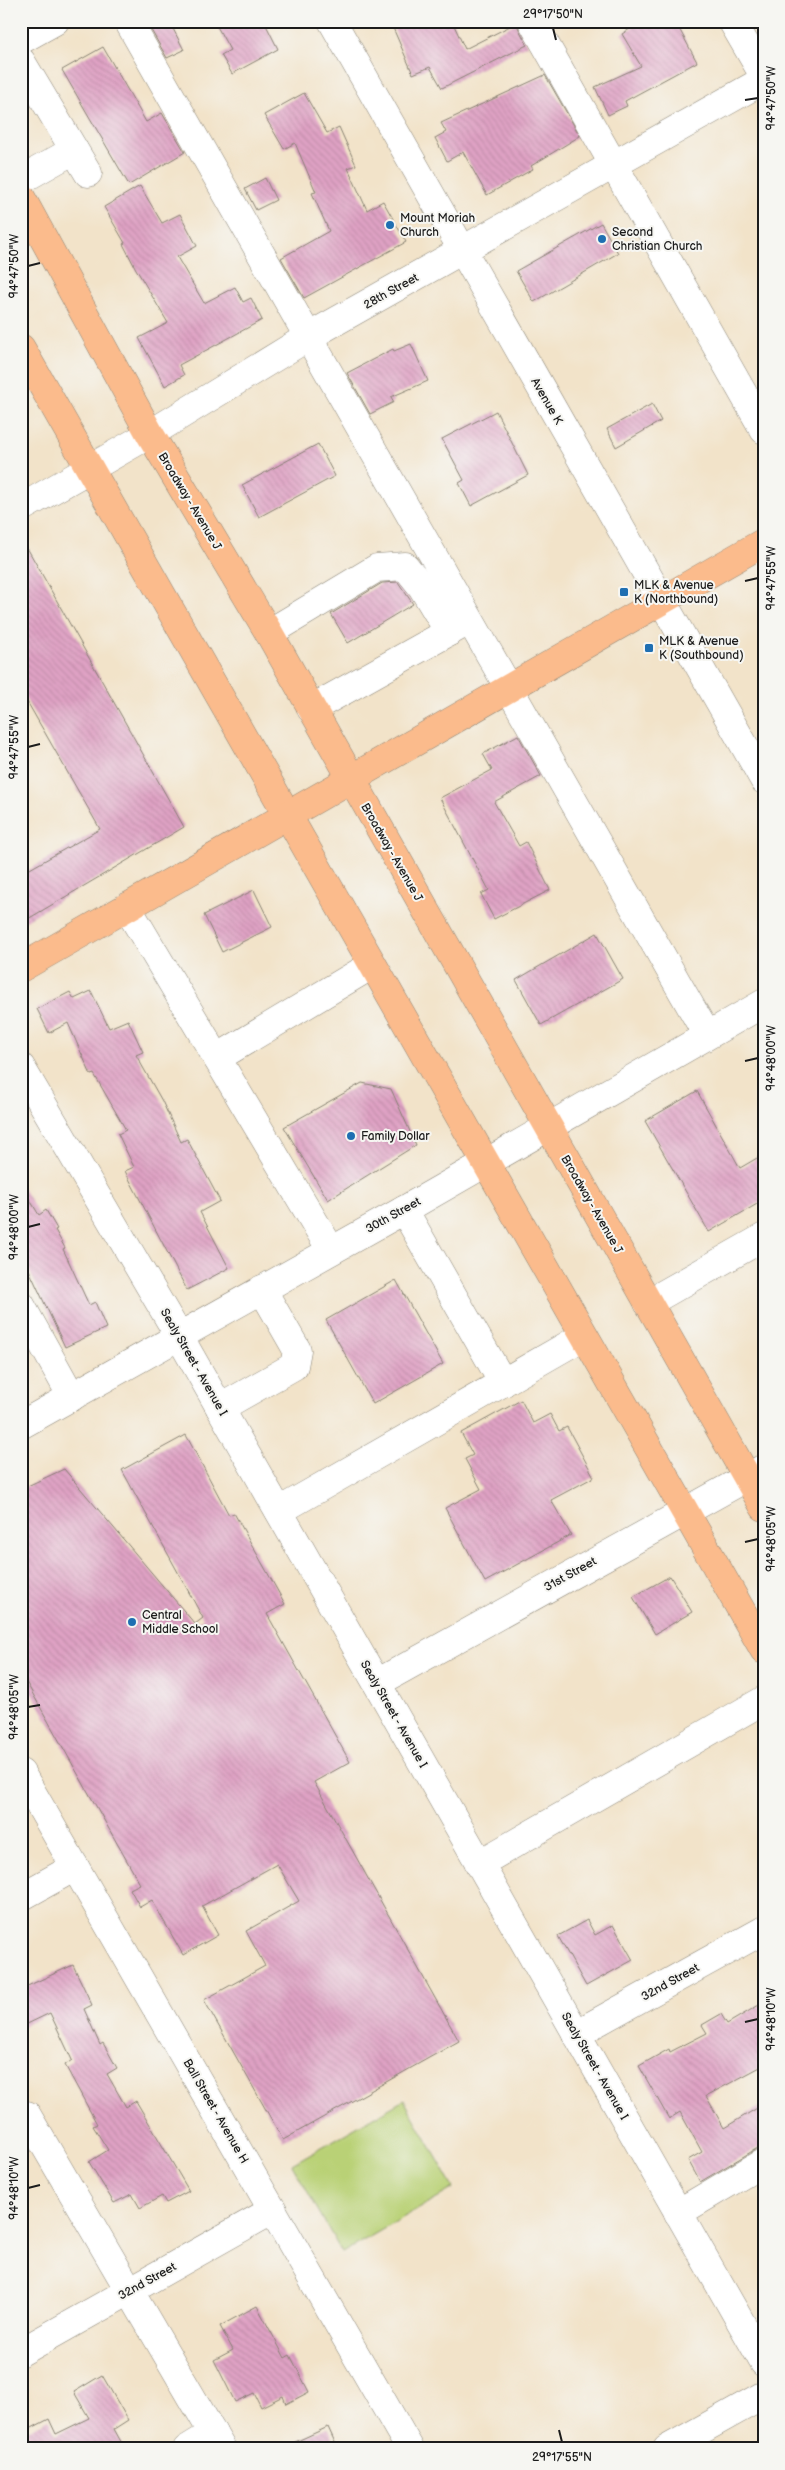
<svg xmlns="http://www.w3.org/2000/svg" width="785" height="2470" font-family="'Balsamiq Sans',sans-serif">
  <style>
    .green { fill: #b9d176; stroke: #6a7649 }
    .building { fill: url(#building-back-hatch) }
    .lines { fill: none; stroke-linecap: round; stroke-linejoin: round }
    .minor-casing { stroke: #878072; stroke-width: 29 }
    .major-casing { stroke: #878072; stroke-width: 29 }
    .minor { stroke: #fff; stroke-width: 28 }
    .major { stroke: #fbbb8c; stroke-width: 28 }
    .ticks { fill: none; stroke: #1c1c1c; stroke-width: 2 }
    .poi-dot { fill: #1f6fb2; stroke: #f6f6f2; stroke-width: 2 }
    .labels { text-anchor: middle; stroke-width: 4; stroke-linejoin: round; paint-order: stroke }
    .poi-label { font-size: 12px; fill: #1c1c1c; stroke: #f6f6f2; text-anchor: start }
    .street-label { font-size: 12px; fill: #1c1c1c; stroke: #f6f6f2 }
    .neatline { fill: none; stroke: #1c1c1c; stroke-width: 2 }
    .ticks-label { font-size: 12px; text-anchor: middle; fill: #1c1c1c }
  </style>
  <defs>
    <pattern id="building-back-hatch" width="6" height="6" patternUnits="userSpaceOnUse" patternTransform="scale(1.25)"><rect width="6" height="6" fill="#dfa2c4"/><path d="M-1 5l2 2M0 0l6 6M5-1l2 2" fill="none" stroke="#bf8ba8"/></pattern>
  </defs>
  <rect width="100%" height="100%" fill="#f6f6f2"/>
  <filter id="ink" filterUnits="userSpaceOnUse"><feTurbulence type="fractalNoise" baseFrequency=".02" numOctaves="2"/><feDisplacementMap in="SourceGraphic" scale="10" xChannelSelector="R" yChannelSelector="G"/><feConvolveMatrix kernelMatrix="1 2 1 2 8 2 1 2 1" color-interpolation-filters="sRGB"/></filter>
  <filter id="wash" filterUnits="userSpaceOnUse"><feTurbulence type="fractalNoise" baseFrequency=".0096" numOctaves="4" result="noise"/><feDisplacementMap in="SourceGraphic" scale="20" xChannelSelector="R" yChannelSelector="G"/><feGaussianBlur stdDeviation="1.12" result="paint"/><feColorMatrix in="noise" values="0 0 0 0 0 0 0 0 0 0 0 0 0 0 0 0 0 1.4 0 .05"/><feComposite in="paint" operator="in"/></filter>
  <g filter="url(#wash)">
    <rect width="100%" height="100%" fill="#f2e3c9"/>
    <!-- green -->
    <path class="green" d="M404,2100L454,2188L342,2253L292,2164Z"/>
    <g id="blocks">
      <!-- building -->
      <g class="building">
        <path d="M151,21H169L184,50L167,58L147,23Z"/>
        <path d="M214,21H264L278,49L232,74L221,55L230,50Z"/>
        <path d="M390,21H452L465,49L516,23L527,45L442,88L430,67L413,74Z"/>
        <path d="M630,21H675L697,62L625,101L627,106L608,115L595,87L641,66L622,34L633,27Z"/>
        <path d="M103,47L146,122L162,113L185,152L129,185L62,70Z"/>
        <path d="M545,75L580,136L531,166L533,169L487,195L463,152L447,161L435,138L446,132L441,123Z"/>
        <path d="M304,93L327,133L339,127L356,165L348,168L367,210L383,201L406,242L304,298L281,258L329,231L312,193L316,192L295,143L284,149L264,115Z"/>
        <path d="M265,178L276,200L256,210L245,189Z"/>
        <path d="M140,186L162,223L180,214L197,246L177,257L204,303L235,287L243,302L251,298L262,320L179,365L184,375L165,386L139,338L168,323L136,269L123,244L125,243L104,207Z"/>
        <path d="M601,223L618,253L534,302L516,271Z"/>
        <path d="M411,344L428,381L391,397L394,402L370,414L347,373L393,349L394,351Z"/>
        <path d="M652,404L661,421L616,447L607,429Z"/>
        <path d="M496,411L528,475L471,506L459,483L464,480L442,439Z"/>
        <path d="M318,444L335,476L259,517L242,485Z"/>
        <path d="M21,537L184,827L21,923V874L100,829L21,691Z"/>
        <path d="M398,582L413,604L348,643L331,614L382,583Z"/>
        <path d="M518,735L541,776L494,802L519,846L526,842L550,890L494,919L481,894L489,890L440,798L492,770L483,754Z"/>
        <path d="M254,890L272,927L222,952L204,915Z"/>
        <path d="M597,933L623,979L541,1025L516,980Z"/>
        <path d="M91,991L109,1028L128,1020L143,1052L136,1055L162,1101L181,1142L187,1139L220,1201L200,1212L229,1268L187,1290L125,1171L134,1167L118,1134L126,1130L94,1074L91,1075L68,1023L49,1033L37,1009L70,992L74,999Z"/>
        <path d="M362,1083L391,1089L416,1145L328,1200L284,1127Z"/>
        <path d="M697,1091L740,1168L764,1154V1200L709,1232L645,1121Z"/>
        <path d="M21,1185L39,1215L46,1210L57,1229L55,1230L65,1248L63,1249L89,1305L95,1302L106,1328L65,1347L29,1270L21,1274Z"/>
        <path d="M396,1280L443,1364L373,1404L326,1320Z"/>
        <path d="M521,1400L533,1423L550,1414L559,1431L567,1427L594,1477L551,1500L571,1535L485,1582L445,1508L481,1489L465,1459L473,1455L461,1433Z"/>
        <path d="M186,1435L229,1515L234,1513L285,1604L267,1614L350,1762L314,1782L459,2041L283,2140L204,2000L265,1966L246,1931L299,1901L277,1864L202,1906L218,1935L183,1955L152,1900L140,1907L130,1889L140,1884L21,1673V1489L64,1469L195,1624L203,1618L122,1470Z"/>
        <path d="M670,1576L692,1612L655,1634L633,1597Z"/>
        <path d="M587,1920L595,1935L613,1925L633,1960L586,1986L558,1936Z"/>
        <path d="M73,1965L92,2005L84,2009L100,2045L103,2043L117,2068L107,2074L126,2107L136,2101L189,2191L166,2203L162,2196L140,2208L132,2194L114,2203L89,2162L108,2150L93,2126L97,2124L65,2065L72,2060L50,2013L21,2027V1989Z"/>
        <path d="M764,2002V2065L706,2096L724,2128L764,2104V2146L756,2149L700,2182L688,2160L702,2152L680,2112L669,2119L639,2066L669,2049L670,2052L707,2033L702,2025L721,2014L727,2024Z"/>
        <path d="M257,2306L285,2358L290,2355L309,2392L286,2404L283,2396L261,2407L254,2393L235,2402L214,2360L233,2350L220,2326Z"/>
        <path d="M102,2375L128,2420L114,2429L125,2449H26L33,2445L26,2431L49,2419L56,2434L89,2418L74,2392Z"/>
        <path d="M328,2427L338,2449H280Z"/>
      </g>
    </g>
  </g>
  <g filter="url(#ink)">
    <use href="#blocks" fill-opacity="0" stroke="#878072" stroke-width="1"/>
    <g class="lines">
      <!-- minor casing -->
      <g class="minor-casing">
        <g id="minor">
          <path d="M128,21L707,1035"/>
          <path d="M332,21L764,780"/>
          <path d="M532,21L764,430"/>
          <path d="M732,21L764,76"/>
          <path d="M21,40L55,21"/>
          <path d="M21,61L88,173"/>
          <path d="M21,180L74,150"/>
          <path d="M21,508L150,434L308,337L764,80"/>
          <path d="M269,633L377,568L405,566L422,587L449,632"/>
          <path d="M311,709L465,623"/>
          <path d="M127,907L331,1250"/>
          <path d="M217,1058L372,965"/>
          <path d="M21,1067L179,1336L764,2363"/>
          <path d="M404,1210L503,1383"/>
          <path d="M648,1303L764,1237"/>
          <path d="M21,1305L72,1397"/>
          <path d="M220,1408L294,1366L297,1350L262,1289"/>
          <path d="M21,1425L404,1210L764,1003"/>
          <path d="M279,1511L584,1336"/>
          <path d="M377,1683L764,1468"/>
          <path d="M21,1773L410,2449"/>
          <path d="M479,1864L764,1700"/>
          <path d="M21,1897L75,1867"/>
          <path d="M576,2034L764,1930"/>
          <path d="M27,2115L222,2449"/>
          <path d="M678,2213L764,2162"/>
          <path d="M21,2352L273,2210"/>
          <path d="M187,2449L213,2433"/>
          <path d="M667,2449L764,2395"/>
        </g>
      </g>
      <!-- major casing -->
      <g class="major-casing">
        <g id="major">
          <path d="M21,197L150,434L269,633L764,1507"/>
          <path d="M21,348L764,1650"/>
          <path d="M21,968L764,542"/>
        </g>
      </g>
      <!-- minor -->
      <use href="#minor" class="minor"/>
      <!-- major -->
      <use href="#major" class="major"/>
    </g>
  </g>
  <!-- ticks -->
  <path class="ticks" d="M553,28L556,40M745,100L758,98M28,266L40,263M745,581L758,578M28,747L40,744M745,1061L758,1058M28,1227L40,1224M745,1542L758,1539M28,1707L40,1705M745,2022L758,2019M28,2188L40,2185M559,2430L562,2442"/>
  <!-- markers -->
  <g class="poi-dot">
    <circle cx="390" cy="225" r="5"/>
    <circle cx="602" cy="239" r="5"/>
    <rect x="619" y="587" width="10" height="10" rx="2.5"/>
    <rect x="644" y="643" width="10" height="10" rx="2.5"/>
    <circle cx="351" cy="1136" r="5"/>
    <circle cx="132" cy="1622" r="5"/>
  </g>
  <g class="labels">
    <!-- poi labels -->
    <g class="poi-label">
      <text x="400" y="222">Mount Moriah<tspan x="400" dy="14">Church</tspan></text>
      <text x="612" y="236">Second<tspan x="612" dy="14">Christian Church</tspan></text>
      <text x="634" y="589">MLK &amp; Avenue<tspan x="634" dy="14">K (Northbound)</tspan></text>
      <text x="659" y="645">MLK &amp; Avenue<tspan x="659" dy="14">K (Southbound)</tspan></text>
      <text x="361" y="1140">Family Dollar</text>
      <text x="142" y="1619">Central<tspan x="142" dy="14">Middle School</tspan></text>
    </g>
    <!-- street labels -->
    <g class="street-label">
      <text transform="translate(391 291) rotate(-29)" y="4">28th Street</text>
      <text transform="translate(547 401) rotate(60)" y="4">Avenue K</text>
      <text transform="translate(190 501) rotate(59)" y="4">Broadway - Avenue J</text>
      <text transform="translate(392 852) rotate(60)" y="4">Broadway - Avenue J</text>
      <text transform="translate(592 1204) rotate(60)" y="4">Broadway - Avenue J</text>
      <text transform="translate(393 1215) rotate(-29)" y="4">30th Street</text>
      <text transform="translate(194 1362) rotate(60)" y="4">Sealy Street - Avenue I</text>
      <text transform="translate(570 1574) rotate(-29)" y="4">31st Street</text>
      <text transform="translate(394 1714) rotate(60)" y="4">Sealy Street - Avenue I</text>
      <text transform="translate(670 1982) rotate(-29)" y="4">32nd Street</text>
      <text transform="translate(595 2066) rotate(60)" y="4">Sealy Street - Avenue I</text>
      <text transform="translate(216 2111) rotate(60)" y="4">Ball Street - Avenue H</text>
      <text transform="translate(147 2281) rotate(-29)" y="4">32nd Street</text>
    </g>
  </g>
  <!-- margin -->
  <rect width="785" height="2470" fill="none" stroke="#f6f6f2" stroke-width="55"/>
  <rect x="28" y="28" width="730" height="2414" class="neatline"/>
  <g class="ticks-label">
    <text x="553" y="18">29°17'50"N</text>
    <text transform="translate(771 98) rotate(-90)" y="4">94°47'50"W</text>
    <text transform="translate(14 266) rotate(-90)" y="4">94°47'50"W</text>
    <text transform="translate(771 578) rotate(-90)" y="4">94°47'55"W</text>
    <text transform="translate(14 747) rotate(-90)" y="4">94°47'55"W</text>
    <text transform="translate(771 1058) rotate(-90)" y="4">94°48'00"W</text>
    <text transform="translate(14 1227) rotate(-90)" y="4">94°48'00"W</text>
    <text transform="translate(771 1539) rotate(-90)" y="4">94°48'05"W</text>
    <text transform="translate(14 1707) rotate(-90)" y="4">94°48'05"W</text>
    <text transform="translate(771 2019) rotate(-90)" y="4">94°48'10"W</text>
    <text transform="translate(14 2188) rotate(-90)" y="4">94°48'10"W</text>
    <text x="562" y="2461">29°17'55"N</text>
  </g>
</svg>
